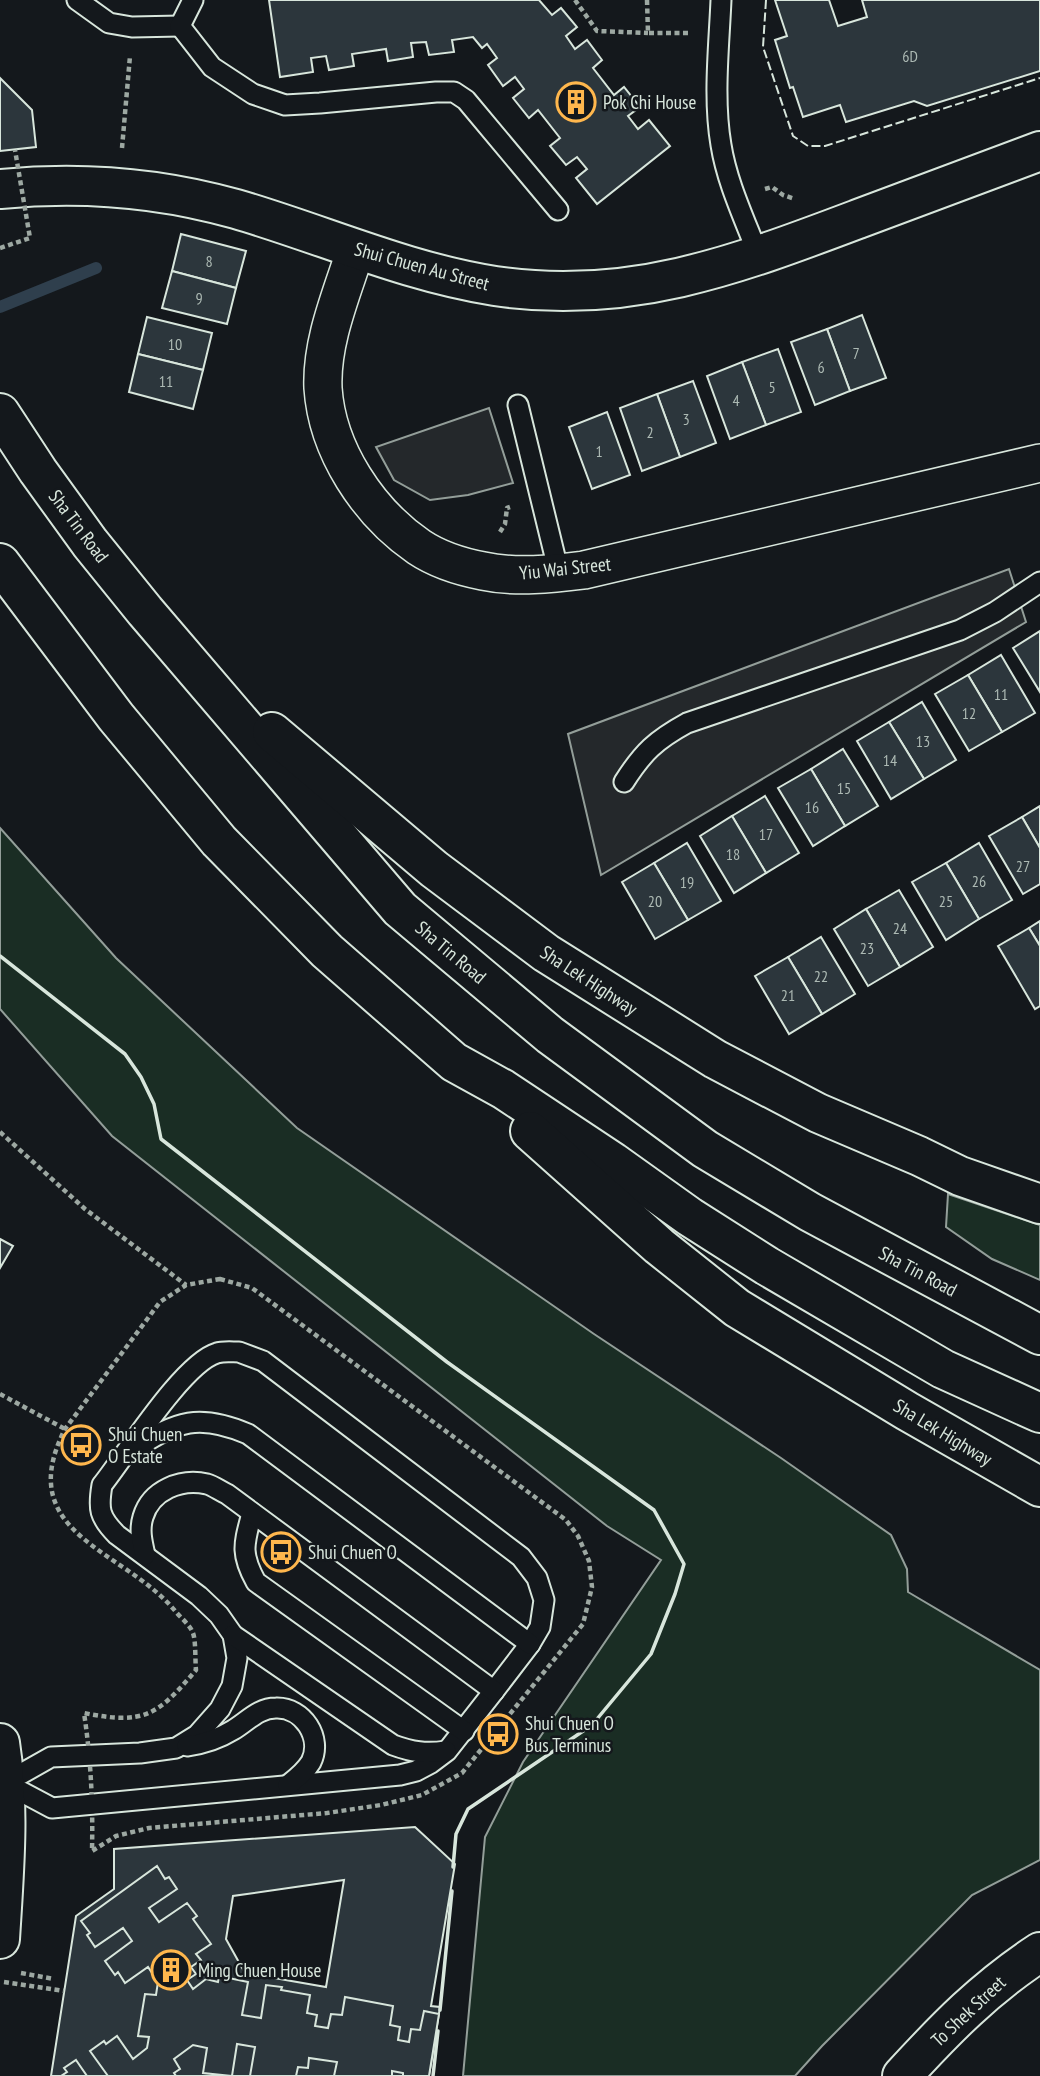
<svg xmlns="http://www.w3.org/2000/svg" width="1040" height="2076" font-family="'PT Sans Narrow',sans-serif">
	<rect width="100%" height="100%" fill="#14181c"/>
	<g fill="#1a2d24" stroke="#939e99" stroke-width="2">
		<path d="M0,828L116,958L297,1128L594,1334L781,1458L891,1535L907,1569L908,1592L1040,1670V1860L972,1895L822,2046L795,2076H463L485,1837L523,1762L661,1560L607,1526L112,1136L0,1009Z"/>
		<path d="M948,1194L1040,1225V1280L992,1259L946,1227Z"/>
	</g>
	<g fill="#24282b" stroke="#939e99" stroke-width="2">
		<path d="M489,408L513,483L468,495L430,500L394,480L376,447Z"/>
		<path d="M1009,569L1026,622L601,875L568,734Z"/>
	</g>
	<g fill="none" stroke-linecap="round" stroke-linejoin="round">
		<path stroke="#2f3f4d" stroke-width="12" d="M0,307L96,268"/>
	</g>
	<g fill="#2c363c" stroke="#d8e6dc" stroke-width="2" fill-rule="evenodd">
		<path d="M269,0H539L552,15L561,8L577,27L566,36L575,49L587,40L602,60L593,68L614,95L624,87L640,107L628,116L638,129L649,120L670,146L597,204L576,178L587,169L577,157L566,165L550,146L560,138L538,110L529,118L513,98L524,89L515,77L503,86L488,65L497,58L487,44L482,48L473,37L452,40L454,52L429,55L426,42L411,43L413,57L388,61L386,49L352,54L354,66L329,70L326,56L311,58L313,72L280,77Z"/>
		<path d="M775,0H829L838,26L867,17L862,0H1040V71L927,106L914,101L846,122L840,105L803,117L793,87L790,88L775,40L787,36Z"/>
		<path d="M0,78L32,110L36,147L0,151Z"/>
		<path d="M181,234L246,251L236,288L172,271Z"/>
		<path d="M172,271L236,288L227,324L162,308Z"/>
		<path d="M862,315L886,378L850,391L827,329Z"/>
		<path d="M147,317L212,333L203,370L138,354Z"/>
		<path d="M827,329L850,391L815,405L791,342Z"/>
		<path d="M778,349L801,412L766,425L742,362Z"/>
		<path d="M138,354L203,370L193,409L129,392Z"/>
		<path d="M742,362L766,425L730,439L707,376Z"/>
		<path d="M693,381L716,443L680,457L657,394Z"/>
		<path d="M657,394L680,457L642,471L620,408Z"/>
		<path d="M607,412L630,475L592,489L569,427Z"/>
		<path d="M1040,631V692L1013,648Z"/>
		<path d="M1001,655L1035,713L1002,732L968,675Z"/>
		<path d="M968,675L1002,732L969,751L935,694Z"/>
		<path d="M922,702L956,760L924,779L889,722Z"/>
		<path d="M889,722L924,779L891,799L857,741Z"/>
		<path d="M843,749L878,806L845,826L811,769Z"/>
		<path d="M811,769L845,826L813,846L778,788Z"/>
		<path d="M765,796L799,853L766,873L732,816Z"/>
		<path d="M1040,806V848L1022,817Z"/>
		<path d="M732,816L766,873L734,893L700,836Z"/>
		<path d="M1022,817L1040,848V884L1023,894L989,836Z"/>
		<path d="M687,843L721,901L688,920L654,863Z"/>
		<path d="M979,843L1012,900L979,919L946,863Z"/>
		<path d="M654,863L688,920L655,939L622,882Z"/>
		<path d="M946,863L979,919L946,940L912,882Z"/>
		<path d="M899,890L933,947L900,967L866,909Z"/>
		<path d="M866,909L900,967L868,986L834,929Z"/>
		<path d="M1040,921V946L1029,928Z"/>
		<path d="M1029,928L1040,946V1006L1035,1009L998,946Z"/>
		<path d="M821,937L855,994L822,1014L788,957Z"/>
		<path d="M788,957L822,1014L789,1034L755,976Z"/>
		<path d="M0,1239L13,1246L0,1268Z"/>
		<path d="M415,1827L455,1864L431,2006L440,2007L429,2076H51L76,1916L114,1889V1849ZM344,1880L326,1987L245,1973L226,1939L233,1896Z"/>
		<path d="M157,1866L165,1879L169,1877L177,1889L149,1908L159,1922L187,1903L197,1916L193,1919L211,1944L196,1954L201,1960L191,1967L196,1974L187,1980L193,1989L206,1979L218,1982L219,1976L248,1982L242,2015L261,2018L266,1985L282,1987L281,1990L310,1995L307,2013L317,2015L315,2026L328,2028L331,2014L342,2015L345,1997L393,2006L390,2025L400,2027L398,2040L409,2042L411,2029L420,2030L424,2011L439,2014L429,2076H403V2073L392,2071V2076H334L337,2062L309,2058L308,2068L298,2067L296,2076H250L255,2047L237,2044L232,2076L203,2073L207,2048L193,2045L174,2059L180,2069L174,2073L176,2076H108L90,2051L104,2041L106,2044L117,2036L133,2059L147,2048L149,2037L138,2036L145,1994L156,1995L158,1982L148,1967L125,1983L118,1972L115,1975L105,1961L132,1941L123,1928L95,1947L87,1935L90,1933L81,1921Z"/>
		<path d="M76,2060L87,2076H61L67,2072L64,2068Z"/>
	</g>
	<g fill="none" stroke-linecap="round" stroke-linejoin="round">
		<g stroke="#d8e6dc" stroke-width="23">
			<g id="service">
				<path d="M77,0L109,23L132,27L180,26"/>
				<path d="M193,0L180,26L212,67L253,94L285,105L320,103L436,92H454L466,100L558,210"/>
				<path d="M721,0C719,47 713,98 721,145C727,183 745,220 759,257"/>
				<path d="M518,405L559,573"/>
				<path d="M624,782C643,752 656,740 687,723L960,630L995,612L1040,582"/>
				<path d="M239,1352L263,1361L521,1557L537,1578L544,1600L540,1627L530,1644L494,1691L447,1751L431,1763L416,1771L400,1775L52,1808L5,1783L51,1757L140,1753L176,1748L197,1735L220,1709L232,1686L237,1658L233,1635L219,1615L199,1596L117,1535C99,1517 98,1509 102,1485C126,1455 183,1363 217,1353C223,1351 232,1352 239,1352Z"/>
				<path d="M134,1449C177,1421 199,1413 248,1434L530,1644"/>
				<path d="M252,1513C244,1544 240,1553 256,1582L464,1731"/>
				<path d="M145,1555C142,1542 139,1530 143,1517C151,1490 181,1478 207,1484C214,1486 220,1491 227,1494L494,1691"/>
				<path d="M233,1635L393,1745C412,1752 426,1754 446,1751"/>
				<path d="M187,1746C203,1744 220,1738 233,1730C248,1721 258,1708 276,1708C303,1707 323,1738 311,1762C305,1772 297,1778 288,1785"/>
			</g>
		</g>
		<g stroke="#d8e6dc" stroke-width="40">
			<path id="minor" d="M356,249C342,293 321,341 323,388C327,450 368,512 419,547C437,559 462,567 483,571C516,578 552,574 584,570L1040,463"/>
		</g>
		<g stroke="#d8e6dc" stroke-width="42">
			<g id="tertiary">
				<path d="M0,189C80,181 158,187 236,209C322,234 405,272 495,286C628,306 736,265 858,219C918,197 979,174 1040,151"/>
				<path d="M0,1743C10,1807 4,1874 0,1939"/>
				<path d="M902,2076C946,2028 985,1988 1040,1952"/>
			</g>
		</g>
		<g stroke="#d8e6dc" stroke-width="42">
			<g id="motorway">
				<path d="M0,413L38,471L90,543L145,611L400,909L550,1035L705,1149L810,1212L1040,1335"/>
				<path d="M0,563L116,717L219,841L327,951L454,1062L503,1089L613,1162L690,1217L767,1266L943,1369L1040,1413"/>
				<path d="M272,732L434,869L546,953L715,1059L818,1113L919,1156L960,1176L1040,1204"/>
				<path d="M530,1131L659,1246L737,1308L907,1411L1040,1487"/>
			</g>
		</g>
		<g stroke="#9da8a2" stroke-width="4.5" stroke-dasharray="5 3.5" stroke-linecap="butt">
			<path d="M575,0L597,31L648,33"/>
			<path d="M647,0L648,33H688"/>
			<path d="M122,148L130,56"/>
			<path d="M765,189L772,187L783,195L795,199"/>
			<path d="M500,532L505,524L507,508L510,507"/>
			<path d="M0,1132L85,1209L186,1285"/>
			<path d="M220,1279L252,1288L566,1520L578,1536L589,1561L592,1587L583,1624L462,1773L422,1795L381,1805L327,1813L149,1828L116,1836L92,1851C93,1804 91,1759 84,1713C144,1725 157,1716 196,1670C195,1661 196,1641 193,1633C190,1625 181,1618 176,1612C125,1549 11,1535 65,1429L160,1302L186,1285Z"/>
			<path d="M0,1394L65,1429"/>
			<path d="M21,1973L54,1979"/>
			<path d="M4,1982L64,1991"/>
		</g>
		<use href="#service" stroke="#14181c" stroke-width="19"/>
		<use href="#minor" stroke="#14181c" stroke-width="37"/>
		<use href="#tertiary" stroke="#14181c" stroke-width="38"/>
		<use href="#motorway" stroke="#14181c" stroke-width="38"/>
		<path stroke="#9da8a2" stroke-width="4.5" stroke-dasharray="5 3.5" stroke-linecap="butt" d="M0,248L30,238L15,150"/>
		<path stroke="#d8e6dc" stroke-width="2" stroke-dasharray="9 3.5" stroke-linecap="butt" d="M766,0L763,47L793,136L808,146H825L1040,78"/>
		<g stroke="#d8e6dc" stroke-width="3.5">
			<path d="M0,956L125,1054L141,1077L154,1104L161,1139L447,1362L654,1510L684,1564L675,1594L651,1654L592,1725L468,1809L456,1834L453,1867"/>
			<path d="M440,2010L452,1891"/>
			<path d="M433,2076L438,2031"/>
		</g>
	</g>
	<defs>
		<g id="building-ring" transform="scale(2.0125)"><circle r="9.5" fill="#14181c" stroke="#ffb74d" stroke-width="1.5"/><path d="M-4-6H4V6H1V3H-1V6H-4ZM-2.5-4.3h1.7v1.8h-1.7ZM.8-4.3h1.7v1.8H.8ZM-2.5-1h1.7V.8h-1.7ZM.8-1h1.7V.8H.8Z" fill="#ffb74d"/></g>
		<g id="bus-ring" transform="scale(2.0125)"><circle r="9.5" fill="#14181c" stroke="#ffb74d" stroke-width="1.5"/><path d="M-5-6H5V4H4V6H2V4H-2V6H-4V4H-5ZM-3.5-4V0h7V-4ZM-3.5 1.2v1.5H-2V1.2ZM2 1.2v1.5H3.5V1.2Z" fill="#ffb74d"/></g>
	</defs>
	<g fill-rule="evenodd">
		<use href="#building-ring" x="576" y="102"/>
		<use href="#bus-ring" x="81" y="1445"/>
		<use href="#bus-ring" x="281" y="1552"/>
		<use href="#bus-ring" x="498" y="1734"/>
		<use href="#building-ring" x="171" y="1970"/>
	</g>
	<g text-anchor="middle" stroke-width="5" stroke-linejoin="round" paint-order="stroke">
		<g font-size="16" fill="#adbab4">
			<text x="910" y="62">6D</text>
			<text x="209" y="267">8</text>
			<text x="199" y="304">9</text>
			<text x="175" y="350">10</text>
			<text x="856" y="359">7</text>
			<text x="821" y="373">6</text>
			<text x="166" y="387">11</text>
			<text x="772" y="393">5</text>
			<text x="736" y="406">4</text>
			<text x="686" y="425">3</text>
			<text x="650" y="438">2</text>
			<text x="599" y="457">1</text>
			<text x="1001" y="700">11</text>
			<text x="969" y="719">12</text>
			<text x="923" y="747">13</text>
			<text x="890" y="766">14</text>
			<text x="844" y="794">15</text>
			<text x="812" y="813">16</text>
			<text x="766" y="840">17</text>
			<text x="733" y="860">18</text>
			<text x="1023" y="872">27</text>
			<text x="979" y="887">26</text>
			<text x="687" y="888">19</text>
			<text x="655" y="907">20</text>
			<text x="946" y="907">25</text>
			<text x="900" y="934">24</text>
			<text x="867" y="954">23</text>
			<text x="821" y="982">22</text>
			<text x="788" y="1001">21</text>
		</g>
		<g font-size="19" fill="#d8e6dc" stroke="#14181c" text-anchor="start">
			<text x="603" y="109">Pok Chi House</text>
			<text x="108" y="1441">Shui Chuen<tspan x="108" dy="22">O Estate</tspan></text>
			<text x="308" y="1559">Shui Chuen O</text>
			<text x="525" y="1730">Shui Chuen O<tspan x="525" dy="22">Bus Terminus</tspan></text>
			<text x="198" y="1977">Ming Chuen House</text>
		</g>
		<g font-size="19" fill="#d8e6dc" stroke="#14181c">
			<text transform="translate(422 266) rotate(15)" y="7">Shui Chuen Au Street</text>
			<text transform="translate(79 526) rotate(53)" y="7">Sha Tin Road</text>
			<text transform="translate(565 568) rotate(-6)" y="7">Yiu Wai Street</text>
			<text transform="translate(451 952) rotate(40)" y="7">Sha Tin Road</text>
			<text transform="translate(589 980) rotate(33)" y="7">Sha Lek Highway</text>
			<text transform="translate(918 1271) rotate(28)" y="7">Sha Tin Road</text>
			<text transform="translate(943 1432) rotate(31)" y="7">Sha Lek Highway</text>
			<text transform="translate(968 2011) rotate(-43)" y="7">To Shek Street</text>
		</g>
	</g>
</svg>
